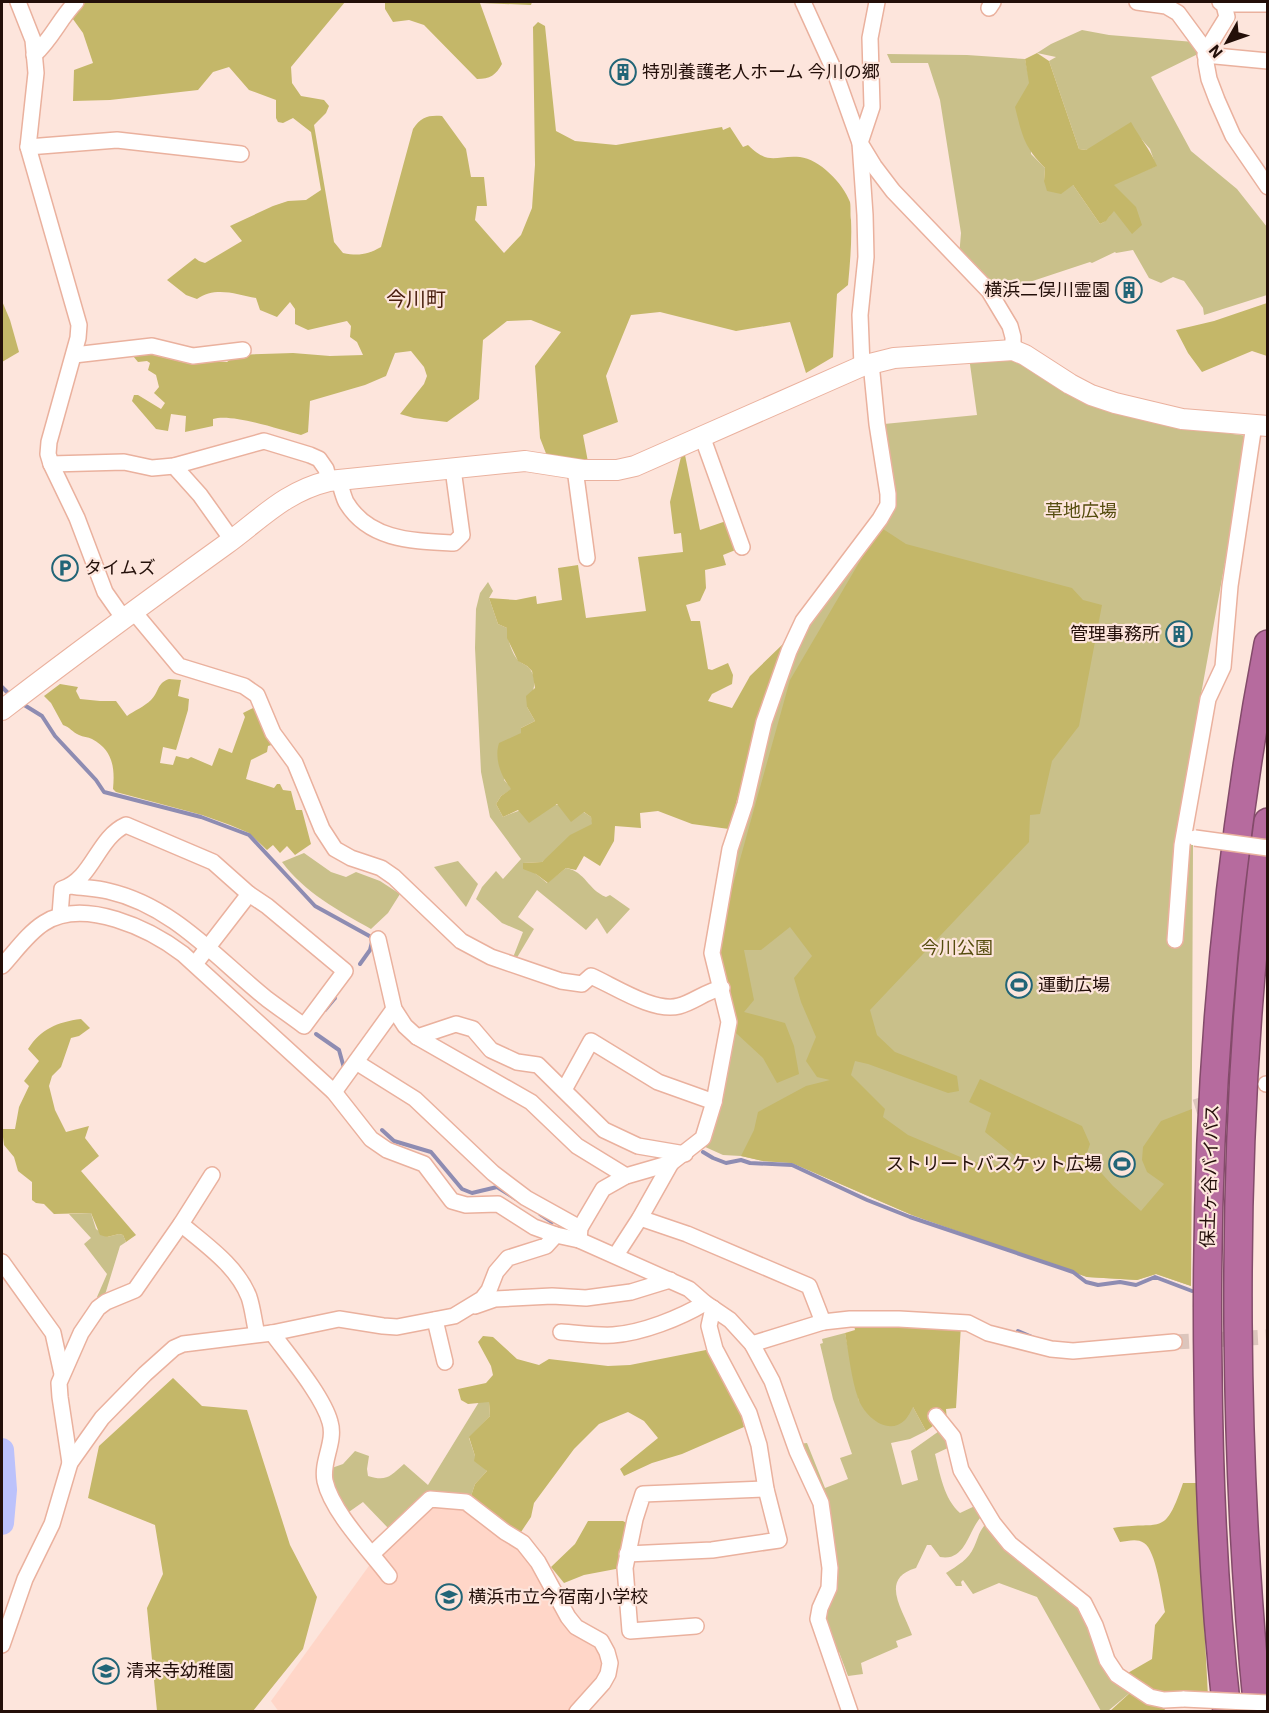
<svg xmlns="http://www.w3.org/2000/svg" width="1269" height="1713" font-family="'IBM Plex Sans','Noto Sans JP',sans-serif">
	<rect width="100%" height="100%" fill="#fde5dc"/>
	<path fill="#ffd6c8" d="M440,1504L460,1506L520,1549L593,1640L603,1654V1673L570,1711L279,1712L271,1701L379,1552L427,1508Z"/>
	<g fill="#c9c08a">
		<path d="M1082,30L1109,35L1194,42L1200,53L1151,77L1191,151L1237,189L1267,227V295L1204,315L1203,308L1184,281L1173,277L1161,283L1149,278L1133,250L1116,253L1115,252L1092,263L1090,262L999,292H995L959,257L961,233L940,100L928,63H891L887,54L967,55L1025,59L1030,83L1031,154L1045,168L1044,181L1073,185L1100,224C1117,217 1113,200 1113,184L1156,166L1150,149L1137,134L1086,150L1079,149L1049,61L1056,57L1037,53L1051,44Z"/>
		<path d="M1005,356L1180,427L1248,436L1174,843L1193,845L1191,1286L1156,1274L1137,1280L1087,1277L912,1215L792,1163L763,1161L741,1156L723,1155L703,1146L720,1095L725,900L772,720L787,674L810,621L896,504L884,424L977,415L969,357Z"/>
		<path d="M488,582L493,591L489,598L498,624L507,628C507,638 511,651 517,659C520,663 525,664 528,667C540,679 532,695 527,707L535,721L521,728V733L504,780L512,789L501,796L496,804L503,817C530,805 566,797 591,817L593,824L542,862L523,863L547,883L566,868C586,872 587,889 606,897L610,895L630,909L607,934L597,918L586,930L537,890L518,917L534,929L515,961L512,960L523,932L502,923L476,899L482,887L496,871L503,879L521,859L490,817L481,772L475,648L476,609L480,593Z"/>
		<path d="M304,853L331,872L346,877L356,872L380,881L400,894L388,913L371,929C339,911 304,892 282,862Z"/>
		<path d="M458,861L478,884L466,907L434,867Z"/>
		<path d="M91,1213L96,1229L107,1237L119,1234L123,1235L126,1242L120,1246L104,1298L102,1301L97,1297L107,1274L84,1244L91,1238L69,1214Z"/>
		<path d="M845,1333L859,1401L913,1407L926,1431L910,1439L891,1443L902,1485L918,1480L911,1451L942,1429L952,1446L935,1454C940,1474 944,1499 960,1513L977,1505L983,1515C968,1528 967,1562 940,1557L931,1545H927L916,1568C878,1579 904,1611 912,1635L896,1641L898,1647L861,1663L863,1674L848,1676L839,1652L832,1655L823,1623L834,1561L798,1444L807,1443L825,1488L848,1479L840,1458L852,1454L833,1399L820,1344L823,1343L822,1339Z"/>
		<path d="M479,1402H489L490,1416L469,1438L475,1456L487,1471L475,1484L471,1496L456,1494L389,1529L363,1502L346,1514L334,1494L329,1469L343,1464L355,1451L369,1456L367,1469L368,1476C387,1482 390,1476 404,1464L428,1485Z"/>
		<path d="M988,1522L1074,1600L1132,1691L1108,1711H1101L1037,1597L999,1583L973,1594L963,1580L961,1582L962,1586H956L946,1573C957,1566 969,1559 974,1547C979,1536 979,1530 988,1522Z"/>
	</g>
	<g fill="#c4b769">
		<path d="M85,2H345L291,67L292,83L301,96L324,100L329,106L326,113L314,125L334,242L343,253C358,256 367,255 381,247L413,129C421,117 428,115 442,116L466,149L471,177H484L487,206H477L475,220L504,253L521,235L532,208L535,165L533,27L538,22L545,26L556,131L575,141L616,145L722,127L723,130L730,127L743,147L748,145C769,166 775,155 800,157C819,159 843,183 850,202C851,207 850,215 851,220C852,242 850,263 848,285L837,294L833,357L806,373L790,322L736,331L660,312L631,315L606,376L618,422L583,435L588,462L547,456L540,438L535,366L561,332L531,320L507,321L483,340L479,399L447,422L414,418L400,414L424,384L427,376L424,367L411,351L395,353L386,376L365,385L310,401L308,432L301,435C280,430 232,413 213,419V426L185,432L186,416L171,414L168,431L156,429L132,401L134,395H138L161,409L165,403L154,393L159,387L156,375L148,370L150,363L147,361L138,362L133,356L146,353L190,364L209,361L227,362L236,355L293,353L330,356L363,355L357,342L350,337L351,326L347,321L308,330L295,324V309L290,302L277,317L260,310L256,298C236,294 215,286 197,299L186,295L167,280L195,258L199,261L205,263L242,241L230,226L273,206L288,201L306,200L321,190L311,132L293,118L283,123L278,122L276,118V100L249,90L229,67L213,72L198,90L110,100L73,101L74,70L93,63L83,33L70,15Z"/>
		<path d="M385,2H532L531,5L480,3L502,64C496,75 490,79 477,79L424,25L409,20L393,22L385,9Z"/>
		<path d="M1037,53L1049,61L1079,149L1086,150L1131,122C1139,137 1150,149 1157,166L1114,185L1136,207L1142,225L1132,234L1114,211L1106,221L1100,224L1073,185L1061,194L1047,191L1044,181L1045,168C1024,147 1022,135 1015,107L1029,83L1025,59Z"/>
		<path d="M2,301L10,320L19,352L2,362Z"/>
		<path d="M1267,303V356L1252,351L1202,372L1188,353L1176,330L1214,321Z"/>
		<path d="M685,455L700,530L729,520L738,549L723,555L726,565L705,570L706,588L700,601L686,605L691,621H700L708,669L712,670L728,663L733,675L732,684L712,694L708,701L732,708L750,676L784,643L765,698L729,829L692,824L658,811L640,813L641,828L615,826L614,841L600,866L584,856L576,870L566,868L548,883L536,874L523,869V863L542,862L570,835L592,824L591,817L584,812L571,822L557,804L529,823L518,810L503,817L496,804L501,796L511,789C501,776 494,759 499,743L521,733V728L535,721L527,707L526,696L535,688L532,671L527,666L518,661L507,638V628L498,624L489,598L516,600L536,596L537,604L562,600L558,568L578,565L586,618L646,611L638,557L683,552L681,533L674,534L670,502L681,457Z"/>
		<path d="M880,527L906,544L1072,588L1083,600L1102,605L1079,726L1052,761L1040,814L1030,815L1029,842L870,1010L877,1035L895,1052L957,1076L959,1091L948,1093L868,1064L855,1061L851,1075L885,1109L883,1117L908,1135L970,1161L1009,1167L1020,1160L985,1132L991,1113L969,1102L980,1079L1082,1126L1090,1144L1086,1156L1113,1186L1141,1211L1164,1184L1147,1172L1142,1160L1143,1147L1161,1121L1192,1109L1191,1286L1156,1274L1137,1280L1087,1277L912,1215L792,1163L763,1161L741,1156L754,1130L758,1112L806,1086L830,1080L817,1077L806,1061L816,1037L801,1002L794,978L812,956L790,927L761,950H744L754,1000L744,1012L785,1023L794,1046L799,1074L777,1083L763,1058L736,1033L730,997L718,956L729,899L790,680Z"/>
		<path d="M169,679L181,680L178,696L189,699L188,710L176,750L163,747L160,763L173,765L176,756L188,759L191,757L212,766L219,748L232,753L245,717L243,713L257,706L275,744L268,746L267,752L251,760L246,779L274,788L277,784H280L283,790L291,791L296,810H302L311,844L295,855L287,846L280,853L273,845L267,850L249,833L230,825L202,815L116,792L113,789C115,768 113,750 92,739C88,737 83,737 79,735C72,732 70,727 63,725L51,703L44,696L60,684L78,687L76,691L80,699L100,701H116L127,716C134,711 145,706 151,700C159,692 157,683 169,679Z"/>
		<path d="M81,1019L90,1028L79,1036L71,1038L61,1067L52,1076L49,1086L55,1110L66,1132L89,1126L85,1138L99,1156L81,1171L136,1235L126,1242L123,1235L119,1234L107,1237L100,1235L91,1213L54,1214L44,1204L36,1203L32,1200V1182L18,1171L14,1157L4,1145L2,1129H15L19,1107L29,1086L24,1081L39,1061L28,1049C41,1029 57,1022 81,1019Z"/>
		<path d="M854,1325H961L956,1408L946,1409L947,1421L937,1423L926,1431L913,1407C911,1411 908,1417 905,1420C888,1437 864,1416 858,1398C851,1378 849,1354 845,1333L855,1330Z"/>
		<path d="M483,1336L493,1337L517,1359L539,1365L549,1359L608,1366L630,1365L711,1349L740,1409L744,1427L682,1454L652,1463L624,1476L620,1469L658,1438L644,1421L628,1412L599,1424L574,1449L534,1503L531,1517L519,1535C501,1523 489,1507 471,1496L475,1484L487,1471L474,1461L475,1456L469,1437L490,1416L489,1402L468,1404L461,1400L458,1389L486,1383L493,1375L491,1366L478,1342Z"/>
		<path d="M173,1378L202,1406L247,1410L290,1545L317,1597L303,1649L253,1711H157L147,1608L163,1574L155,1525L88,1498L99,1446Z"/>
		<path d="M1183,1483H1197L1208,1697L1157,1693L1126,1674L1152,1659L1155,1625L1165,1612C1162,1597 1156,1550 1144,1543C1137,1538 1128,1541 1120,1542L1113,1528C1162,1520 1164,1539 1183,1483Z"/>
		<path d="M588,1521H623L630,1525L621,1568L584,1575L564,1583L551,1567L575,1544Z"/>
		<path d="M1132,1691L1161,1705L1166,1711L1109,1712Z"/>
	</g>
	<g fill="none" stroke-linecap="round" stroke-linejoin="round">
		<g stroke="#8e8cb2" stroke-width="4">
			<path d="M2,687L10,695"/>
			<path d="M21,703L42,716L55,736L96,780L104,792L201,817L249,835L315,906L373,938L370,950L360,964"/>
			<path d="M325,1010L335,998"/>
			<path d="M316,1034L339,1050L344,1068"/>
			<path d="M382,1130L394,1141L431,1152L462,1189L472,1193L497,1187L516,1199"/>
			<path d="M703,1152L713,1158L726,1163L741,1160L750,1163L792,1165L867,1200L910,1217L1073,1272L1086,1282L1098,1285L1120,1282L1136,1285L1155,1277L1192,1291"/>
			<path d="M540,1214L552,1222"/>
			<path d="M1018,1331L1032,1337"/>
		</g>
		<path stroke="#bcc2fb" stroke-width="24" d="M2,1450L5,1490L2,1523"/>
		<g stroke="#dcc5bc" stroke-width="15" stroke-dasharray="15 8" stroke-linecap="butt">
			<path d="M1195,1107L1266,1084"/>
			<path d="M1174,1342L1268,1337"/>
		</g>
		<g stroke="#eab19e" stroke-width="18">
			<g id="minor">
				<path d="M18,2L33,40L36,73L28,147L79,325L78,338L49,442L48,454L51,464L77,518L105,592L124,619"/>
				<path d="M803,2L834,70L860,143L865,215L866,257L860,315L862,366"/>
				<path d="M877,2L870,38L872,107L860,143L874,166L893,191L989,291L1010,326L1013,337V350"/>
				<path d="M1137,2L1166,6L1178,13L1206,51V63L1209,79L1217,100L1233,136L1268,187"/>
				<path d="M1225,4H1268"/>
				<path d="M989,8L993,2"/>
				<path d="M1206,51L1227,17L1224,5L1220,2"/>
				<path d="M34,55C52,39 60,18 76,2"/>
				<path d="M1205,55L1268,61"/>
				<path d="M28,147L117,140L241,154"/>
				<path d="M74,355L152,346L193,356L243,350"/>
				<path d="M702,436L742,547"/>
				<path d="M51,464L124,462L152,468L174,466L264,441L310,455L319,459L326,469L329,481"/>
				<path d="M174,466L200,495L232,540"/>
				<path d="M575,469L587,558"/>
				<path d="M339,480C341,487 343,496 346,502C369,541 414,541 454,543L462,535L453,469"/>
				<path d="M134,612L179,666L244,686L257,695L273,733L295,763L322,829L335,849L351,858L381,868L394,877L461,941L491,957L561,981L582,984L591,976C614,986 654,1013 679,1006C694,1002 706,991 722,988"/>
				<path d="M60,915L62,889C93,879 97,838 126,825L213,862L249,894L267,906L345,971L304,1026C292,1017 279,1008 267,999C217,959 174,906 108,891C96,888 84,888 72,886"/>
				<path d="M378,939L394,1009L405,1026L417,1037L531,1102L577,1146L626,1176"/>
				<path d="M1175,940L1182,845L1208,699L1223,667L1230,586L1254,425"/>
				<path d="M195,964L249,894"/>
				<path d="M2,966C15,952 28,933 44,923C84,897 150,929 183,954L334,1092L371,1139L387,1150L424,1164L452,1201L466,1205L498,1204L534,1227L556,1235L579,1240L689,1289L705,1303L730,1320L752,1344L772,1381L797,1451L821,1503L830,1568L829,1588L820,1608L818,1619L850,1712"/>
				<path d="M417,1037L456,1024L473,1029L491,1050L517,1062L538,1065L604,1130L638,1146L685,1154"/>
				<path d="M356,1062L415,1099L493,1173L526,1198L580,1228"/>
				<path d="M1266,1084H1268"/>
				<path d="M564,1090L591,1041L658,1082L714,1102"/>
				<path d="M334,1092L394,1009"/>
				<path d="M640,1218L687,1234L809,1286L823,1322L752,1344"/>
				<path d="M181,1224C206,1245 237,1266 249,1297C253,1309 254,1322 257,1334"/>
				<path d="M579,1240L580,1228L603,1189L626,1176L671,1163L703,1138L714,1102L729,1022L712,953L730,849L745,804L764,722L789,651L803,621L880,519L888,505V494L877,424L871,363"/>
				<path d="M616,1255L640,1218L671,1163"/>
				<path d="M2,1262L53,1333L62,1374"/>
				<path d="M475,1306L495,1299L552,1296L586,1298L631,1292L670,1280"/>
				<path d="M435,1320L445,1362"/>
				<path d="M823,1322L850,1319H899L968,1323L988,1333L1051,1349L1073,1351L1174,1342"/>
				<path d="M561,1332C578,1333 596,1336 613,1335C642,1333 680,1318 705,1303"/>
				<path d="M272,1333C289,1356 323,1396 330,1422C336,1442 321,1461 325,1481C332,1512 370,1551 389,1576"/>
				<path d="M936,1416L953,1437L961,1470L993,1523L1010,1544L1084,1603L1095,1625L1107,1660L1117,1675L1150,1697L1164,1700L1184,1699"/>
				<path d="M70,1463L60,1397L59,1383L81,1333L98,1308L106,1302L135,1290L181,1224L212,1175"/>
				<path d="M372,1554L430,1499L466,1502L505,1532L523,1543L538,1562L568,1617L576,1627L601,1641L607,1652L610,1663L608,1674L603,1683L577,1712"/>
				<path d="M627,1554L712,1550L779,1540L766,1489L759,1445L749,1413L715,1349L709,1326L713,1308"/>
				<path d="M696,1626L630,1631L625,1568L635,1519L643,1494L766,1489"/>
				<path d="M2,1645L25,1579L52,1524L70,1463L102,1418L145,1374L174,1348L183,1344L272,1333L339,1319L383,1326L397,1327L454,1316L482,1299L489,1290L496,1272L508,1258L546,1246L556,1235"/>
			</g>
		</g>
		<g stroke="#eab19e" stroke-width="22">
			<path id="tertiary" d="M2,710C75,654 150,599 225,545C261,519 284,492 329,481L525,461L583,470H617L635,466L862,366L894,358L1013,350L1025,355L1070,384L1091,395L1115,403L1182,419L1268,426"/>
		</g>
		<g stroke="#834b6a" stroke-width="30">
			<g id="motorway">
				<path d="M1227,1712C1214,1599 1209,1486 1208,1373C1204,1128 1222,884 1268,644"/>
				<path d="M1258,1712C1245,1582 1239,1453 1238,1323C1237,1156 1245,988 1268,822"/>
			</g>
		</g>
		<use href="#minor" stroke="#fff" stroke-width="15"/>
		<use href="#tertiary" stroke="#fff" stroke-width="20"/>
		<use href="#motorway" stroke="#b66b9e" stroke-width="27"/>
		<g stroke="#eab19e" stroke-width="18" stroke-linecap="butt">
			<g id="minor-bridge">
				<path d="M1195,838L1268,848"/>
				<path d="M1184,1699L1268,1703"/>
			</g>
		</g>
		<use href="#minor-bridge" stroke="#fff" stroke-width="15"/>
	</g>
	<defs>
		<g id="building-ring" transform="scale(1.35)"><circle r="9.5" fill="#fde5dc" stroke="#226577" stroke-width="1.5"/><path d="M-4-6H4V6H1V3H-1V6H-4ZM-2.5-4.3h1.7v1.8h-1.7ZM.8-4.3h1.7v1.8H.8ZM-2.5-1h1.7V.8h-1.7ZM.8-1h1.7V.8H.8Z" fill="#226577"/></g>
		<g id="parking-ring" transform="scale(1.35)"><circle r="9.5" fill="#fde5dc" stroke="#226577" stroke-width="1.5"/><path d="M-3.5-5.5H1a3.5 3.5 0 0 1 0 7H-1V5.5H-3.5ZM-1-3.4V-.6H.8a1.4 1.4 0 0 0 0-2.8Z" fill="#226577"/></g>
		<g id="stadium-ring" transform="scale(1.35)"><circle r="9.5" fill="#fde5dc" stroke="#226577" stroke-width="1.5"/><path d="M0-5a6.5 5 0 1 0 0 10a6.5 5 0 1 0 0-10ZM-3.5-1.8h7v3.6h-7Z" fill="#226577"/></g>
		<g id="school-ring" transform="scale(1.35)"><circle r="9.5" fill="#fde5dc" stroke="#226577" stroke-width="1.5"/><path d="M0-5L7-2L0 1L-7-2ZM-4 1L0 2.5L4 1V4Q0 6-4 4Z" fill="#226577"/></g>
	</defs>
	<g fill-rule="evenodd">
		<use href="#building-ring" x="623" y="72"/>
		<use href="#building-ring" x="1129" y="290"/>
		<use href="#parking-ring" x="65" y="568"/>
		<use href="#building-ring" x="1179" y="634"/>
		<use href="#stadium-ring" x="1019" y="985"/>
		<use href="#stadium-ring" x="1122" y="1164"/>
		<use href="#school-ring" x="449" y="1597"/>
		<use href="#school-ring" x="106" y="1671"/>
	</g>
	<g text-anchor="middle" stroke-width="4.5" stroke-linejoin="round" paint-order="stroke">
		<g font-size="18" fill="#230f09" stroke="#fde5dc" text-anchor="start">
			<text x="642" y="78">特別養護老人ホーム 今川の郷</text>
			<text x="1110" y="296" text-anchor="end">横浜二俣川霊園</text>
			<text x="84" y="574">タイムズ</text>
			<text x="1160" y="640" text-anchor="end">管理事務所</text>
			<text x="1038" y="991">運動広場</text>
			<text x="1102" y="1170" text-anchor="end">ストリートバスケット広場</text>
			<text x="468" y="1603">横浜市立今宿南小学校</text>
			<text x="126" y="1677">清来寺幼稚園</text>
		</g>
		<g font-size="18" fill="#554c0e" stroke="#fde5dc">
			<text x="1081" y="517">草地広場</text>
			<text x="957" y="954">今川公園</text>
		</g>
		<g font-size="18" fill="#230f09" stroke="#fde5dc">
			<text transform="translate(1210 1176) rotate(-88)" y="6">保土ヶ谷バイパス</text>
		</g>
		<g font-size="20" fill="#471c0c" stroke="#fde5dc">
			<text x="416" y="306">今川町</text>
		</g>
	</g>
	<rect width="1269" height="1713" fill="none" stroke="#230f09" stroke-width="6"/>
	<g transform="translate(1227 42) rotate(230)" stroke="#fde5dc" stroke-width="4.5" paint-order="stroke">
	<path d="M0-4.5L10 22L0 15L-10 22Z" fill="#230f09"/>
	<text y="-9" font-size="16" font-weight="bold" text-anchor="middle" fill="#230f09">N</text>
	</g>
</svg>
